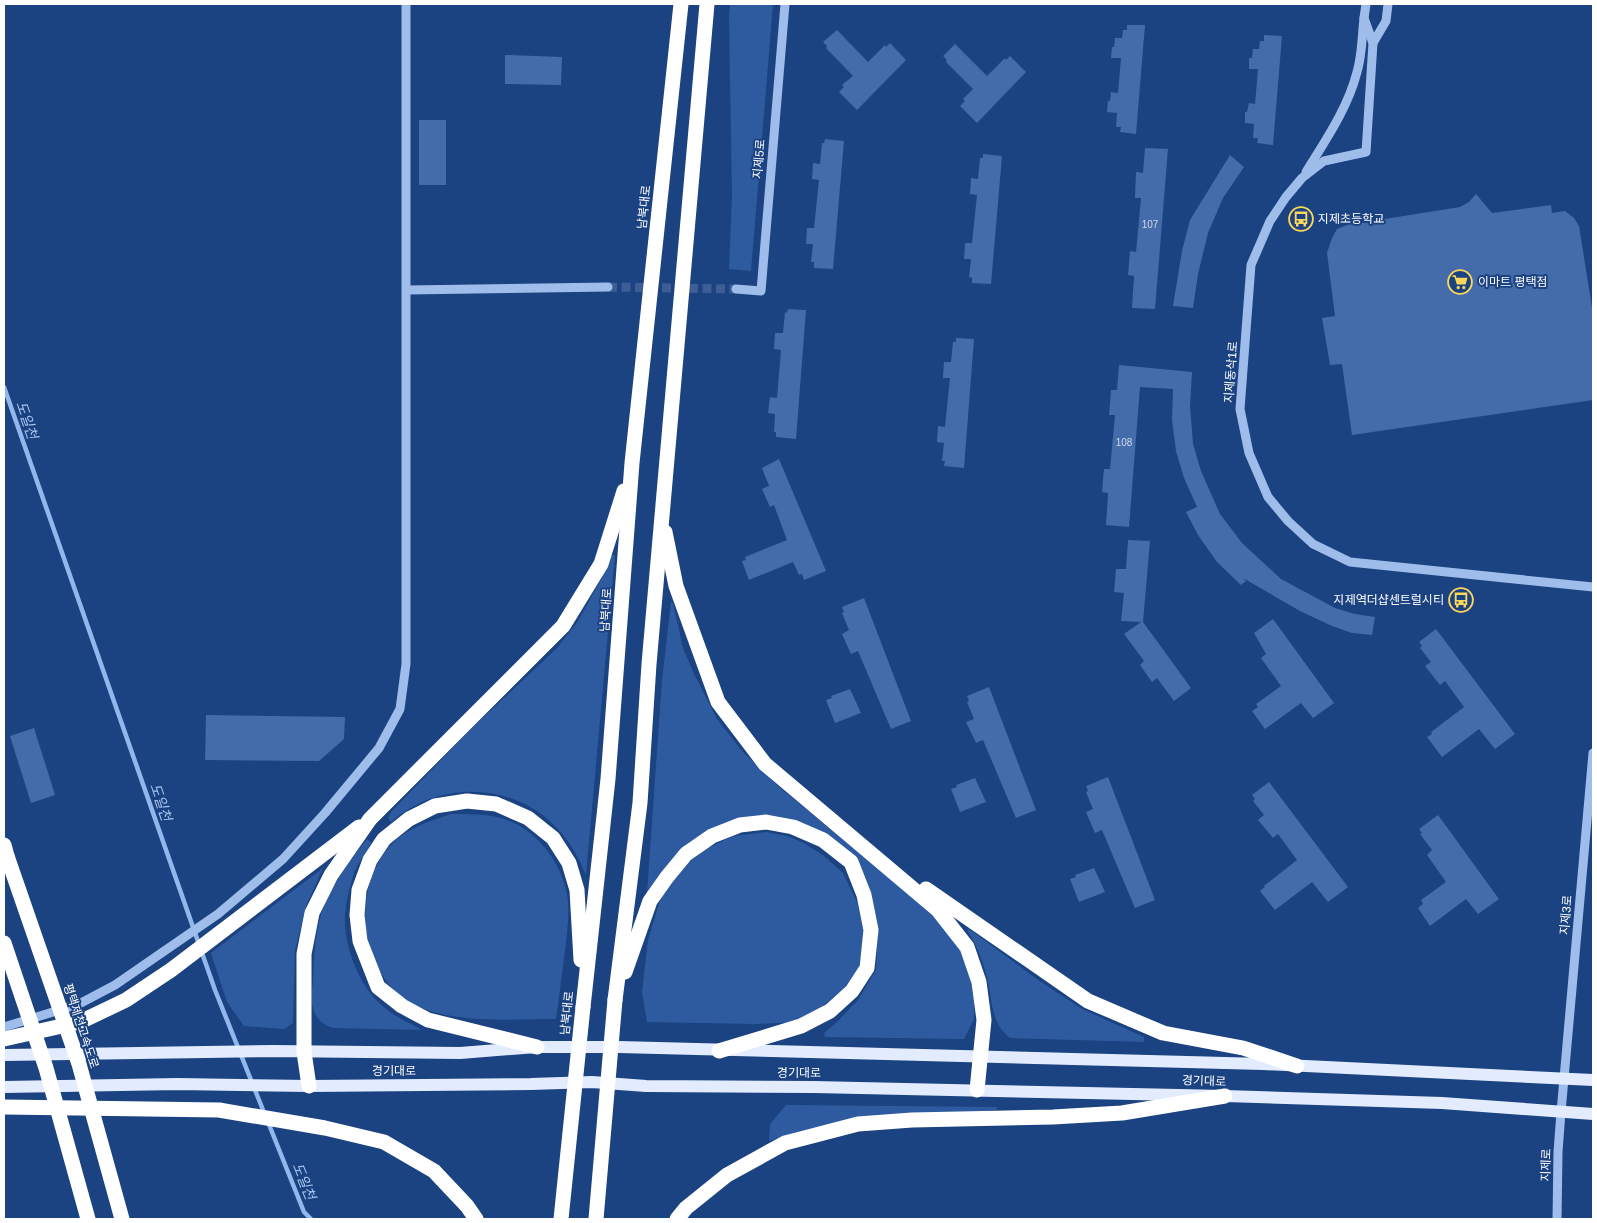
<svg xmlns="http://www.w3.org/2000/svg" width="1597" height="1223" font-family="Arial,'Noto Sans KR',sans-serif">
	<rect width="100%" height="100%" fill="#1b4281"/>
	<g fill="#2e5ba0">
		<path d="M730,4H773L751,271L729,269L732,195L729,19Z"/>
		<path d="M611,555H615L586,875C580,861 573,847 563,835C521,782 441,778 391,822L388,818L391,812L469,731L557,648L578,621L602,578Z"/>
		<path d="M671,602L673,603L683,648L695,676L717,719L742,751L778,786L873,865L910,891L939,920L963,954L975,988L974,1019L964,1039L825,1037L824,1033L838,1021L858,1000L876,970L878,931L871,893L826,834L736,821L647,893L662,680Z"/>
		<path d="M451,814C466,814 482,814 497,817C533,825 560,859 567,894C570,913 567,933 565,951C562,974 559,997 556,1019C513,1019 456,1024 417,1006C358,977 349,892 391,845C407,828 429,821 451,814Z"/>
		<path d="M766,832L787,836L804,843L824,856L843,873L857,902L864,932L859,967L845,987L819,1009L797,1022L756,1024L647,1022L642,992L648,940L662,894L688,863L701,851L734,836Z"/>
		<path d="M367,839L371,843C366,853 358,863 354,873C350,886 346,901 345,915C343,946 360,989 385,1008C395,1017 410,1023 422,1030L333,1028C323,1025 316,1019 313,1008C310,1000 312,990 313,981C314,954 315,928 325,903C336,879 351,859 367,839Z"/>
		<path d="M323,868L306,906L295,951L293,1023L284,1029L244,1026L227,1002L211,953Z"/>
		<path d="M969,929L1041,982L1082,1009L1144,1037V1042L1010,1038C989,1022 993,997 986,974C982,958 976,944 967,930Z"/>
		<path d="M786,1105L997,1107L996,1110L857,1119L800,1131L769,1141L770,1124Z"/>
	</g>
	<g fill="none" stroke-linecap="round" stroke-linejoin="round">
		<g stroke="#92b7ec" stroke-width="4.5">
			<path d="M4,387L215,990L265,1115"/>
			<path d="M268,1122L304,1212L311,1219"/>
		</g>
	</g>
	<g fill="#446cab">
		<path d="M1127,25H1145L1136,134L1120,132L1121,127H1116L1117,113L1107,112L1108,101H1110L1111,92L1118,93L1121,58H1111L1112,47H1114L1115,38H1122L1123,30H1127Z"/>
		<path d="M837,30L868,62L885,45L886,47L890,43L906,60L857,110L839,92L844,87L842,85L853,76L826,48L827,46L823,42Z"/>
		<path d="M1264,35L1282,36L1273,145L1257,143L1258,138H1253L1254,124L1245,123V112H1247L1249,103L1255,104L1258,69H1249V58H1252L1253,49H1259L1260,41H1264Z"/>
		<path d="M955,44L987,76L1005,58L1006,60L1010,56L1026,72L977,123L960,106L965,101L963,99L973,89L946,62L947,60L943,56Z"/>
		<path d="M505,55L562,57L561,85L505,84Z"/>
		<rect x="419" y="120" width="27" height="65"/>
		<path d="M825,139L844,141L833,269L814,268V262H811L813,244H806L807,228H814L819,180L812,179L813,163L820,164L822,143H824Z"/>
		<path d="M1145,148L1168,149L1155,309L1132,308L1134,276L1128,275L1130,251L1136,252L1141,198H1135L1136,172L1143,173Z"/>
		<path d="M983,154L1002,156L991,284L972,283V277L969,278L971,259H964L965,243H972L977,195L970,194L971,178L978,179L980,158H983Z"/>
		<path d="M1230,155L1244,167L1223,198L1208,233L1198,274L1193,308L1173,306L1182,251L1190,220Z"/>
		<path d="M1476,194L1492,213L1551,205L1552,213L1565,211L1574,218L1579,226L1593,314V400L1352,435L1342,364L1330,365L1322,318L1335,316L1327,253L1332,238L1337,229L1347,225L1460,207L1469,202Z"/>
		<path d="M788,309L806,310L796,439L776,437V432H774L775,414L768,413L770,397L777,398L781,350L774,349L775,333H783L785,312L787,313Z"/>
		<path d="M956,338L974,339L964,468L944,466L945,461H942L944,443L937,442L938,426L945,427L950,378H943L944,362H951L953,342H956Z"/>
		<path d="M1119,365L1192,372L1190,406L1193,444L1201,471L1220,514L1242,543L1281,579L1335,608L1355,614L1375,617L1372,635L1352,633L1332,626L1300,611L1243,578L1246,581L1241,585L1217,562L1198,535L1186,512L1197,507L1184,478L1176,451L1172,420L1173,389L1140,387L1129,527L1106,525L1108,493L1102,492L1104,469H1110L1115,415H1109L1111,390H1117Z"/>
		<path d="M779,459L826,571L804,580L802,574L799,575L793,562L749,580L742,561L746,560L745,557L787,540L774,505L770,507L762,489L769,486L762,468Z"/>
		<path d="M1128,540L1150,541L1143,622L1191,688L1174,701L1157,678L1152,682L1140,665L1144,661L1124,634L1141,622L1121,621L1124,593L1114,592L1116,569H1126Z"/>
		<path d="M864,598L911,721L891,729L858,651L851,654L842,634L849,630L842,613L844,612L842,607Z"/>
		<path d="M1273,619L1334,703L1313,718L1301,703L1265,729L1252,711L1258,707L1256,704L1281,686L1261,658L1266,654L1254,633Z"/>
		<path d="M1436,629L1515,734L1495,749L1479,729L1442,757L1427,737L1432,734L1431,732L1464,707L1445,681L1440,685L1425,666L1431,662L1420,648L1422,646L1419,642Z"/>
		<path d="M989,687L1036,810L1016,818L983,740L976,743L966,722L974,719L967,702L969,701L967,696Z"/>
		<path d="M850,689L861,713L835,723L826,700L832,698L831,696Z"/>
		<path d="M206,715L345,717L344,739L319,761L205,760Z"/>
		<path d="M34,728L55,795L31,803L10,736Z"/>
		<path d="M1108,777L1155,900L1135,908L1102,830L1095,833L1086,812L1093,809L1086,792L1088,791L1086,786Z"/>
		<path d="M975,778L986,802L960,812L951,789L957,787L956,785Z"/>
		<path d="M1269,782L1348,887L1328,902L1312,882L1275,910L1260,891L1265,887L1264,886L1297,860L1278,834L1273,838L1258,820L1264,815L1253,801L1255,799L1252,795Z"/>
		<path d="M1438,815L1499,899L1478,914L1466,899L1430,926L1418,908L1423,904L1421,900L1446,882L1427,855L1432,850L1420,834L1422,833L1419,829Z"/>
		<path d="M1094,868L1105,892L1079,902L1070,879L1076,877L1075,875Z"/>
	</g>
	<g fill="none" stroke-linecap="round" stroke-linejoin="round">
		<path stroke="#3d5e94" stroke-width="9" stroke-dasharray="9 4.5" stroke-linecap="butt" d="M608,287L736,289"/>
		<g stroke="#9fbdea" stroke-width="9">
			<path d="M1366,4L1364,18L1373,43"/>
			<path d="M1388,4L1386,21L1373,43L1366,152L1324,161L1302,178L1286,197L1270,221L1251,265L1240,409L1249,453L1268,497L1288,521L1313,544L1350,562L1593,587"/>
			<path d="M1306,172C1325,141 1348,108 1357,72C1362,56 1362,36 1364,18"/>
			<path d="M736,289L761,291L785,4"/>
			<path d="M407,290L608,287"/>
			<path d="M4,1027L79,1004L115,985L218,914L283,859L325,813L379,748L400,709L406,664V4"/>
			<path d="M1557,1219L1558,1152L1561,1112L1593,753"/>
		</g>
		<g stroke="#e2ecfe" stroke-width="12">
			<path d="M4,1055L273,1051L460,1053L537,1047H619L1263,1064L1593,1080"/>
			<path d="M4,1087L178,1084L309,1086L531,1084L592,1082L646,1086L814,1087L1225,1096L1442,1103L1593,1114"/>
		</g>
		<g stroke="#fff" stroke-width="15">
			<path d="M665,532L676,586L718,702L765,764L938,910L967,947L979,982L984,1020L977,1090"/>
			<path d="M4,845L7,856"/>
			<path d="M926,889L1088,1001L1163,1033L1243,1048L1297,1066"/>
			<path d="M625,972L650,901L667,877L686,854L712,836L740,825L766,822L793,827L823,840L851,862L864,895L871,930L867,968L852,991L830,1011L801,1026L719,1051"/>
			<path d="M615,1000L640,803L649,664L707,4"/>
			<path d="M583,1007L608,779L632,463L681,4"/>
			<path d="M4,1039L80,1022L126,1000L171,970L359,827"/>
			<path d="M537,1047L428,1020L402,1006L378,987L360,941L357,915L359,890L370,860L384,839L409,819L435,806L467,801L496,804L528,818L553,838L569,863L577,890L581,960"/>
			<path d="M309,1086L304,1052V954L312,913L331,875L370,819L563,626L601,564L624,491"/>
			<path d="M4,1107L219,1110L325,1128L384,1142L434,1171L467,1206L476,1219"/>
			<path d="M677,1219L686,1208L727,1175L785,1143L858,1124L912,1120L1053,1117L1122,1113L1225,1096"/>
		</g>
		<g stroke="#fff" stroke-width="15">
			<path d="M7,856L79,1064L122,1219"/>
			<path d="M4,943L46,1068L88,1219"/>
			<path d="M561,1219L583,1007"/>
			<path d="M596,1219L615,1000"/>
		</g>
	</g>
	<defs>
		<g id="bus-ring" transform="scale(1.25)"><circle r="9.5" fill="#1b4281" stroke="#fcd65b" stroke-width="1.5"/><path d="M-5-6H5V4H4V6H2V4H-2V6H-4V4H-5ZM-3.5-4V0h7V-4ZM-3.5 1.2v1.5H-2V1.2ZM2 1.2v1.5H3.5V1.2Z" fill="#fcd65b"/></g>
		<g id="supermarket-ring" transform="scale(1.25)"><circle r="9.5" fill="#1b4281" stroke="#fcd65b" stroke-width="1.5"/><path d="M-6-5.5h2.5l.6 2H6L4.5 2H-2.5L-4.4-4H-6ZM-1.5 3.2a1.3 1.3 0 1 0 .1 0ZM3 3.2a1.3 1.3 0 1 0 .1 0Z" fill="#fcd65b"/></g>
	</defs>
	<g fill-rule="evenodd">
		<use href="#bus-ring" x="1301" y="219"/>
		<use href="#supermarket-ring" x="1460" y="282"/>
		<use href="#bus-ring" x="1461" y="600"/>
	</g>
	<g text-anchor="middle" stroke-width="4" stroke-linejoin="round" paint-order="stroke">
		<g font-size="10" fill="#d0daea">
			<text x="1150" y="228">107</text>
			<text x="1124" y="446">108</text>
		</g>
		<g font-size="12" fill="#fff" stroke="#1b4281">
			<text transform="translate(759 159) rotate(-85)" y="4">지제5로</text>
			<text transform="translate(644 207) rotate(-84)" y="4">남북대로</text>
			<text transform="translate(1231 372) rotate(-86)" y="4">지제동삭1로</text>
			<text transform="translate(606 610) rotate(-86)" y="4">남북대로</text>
			<text transform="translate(1566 915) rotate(-85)" y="4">지제3로</text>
			<text transform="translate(567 1013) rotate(-84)" y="4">남북대로</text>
			<text transform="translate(81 1026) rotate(72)" y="4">평택제천고속도로</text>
			<text x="394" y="1075">경기대로</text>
			<text x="799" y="1077">경기대로</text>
			<text transform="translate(1204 1081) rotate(2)" y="4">경기대로</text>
			<text transform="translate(1546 1165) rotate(-88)" y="4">지제로</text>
		</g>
		<g font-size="12" fill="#fff" stroke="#1b4281" text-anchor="start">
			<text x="1318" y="223">지제초등학교</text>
			<text x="1478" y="286">이마트 평택점</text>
			<text x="1444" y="604" text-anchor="end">지제역더샵센트럴시티</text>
		</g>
		<g font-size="14" font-style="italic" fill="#aac7f2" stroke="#1b4281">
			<text transform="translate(27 420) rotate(71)" y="5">도일천</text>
			<text transform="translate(161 802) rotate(71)" y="5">도일천</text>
			<text transform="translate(304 1181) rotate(68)" y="5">도일천</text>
		</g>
	</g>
	<rect width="1597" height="1223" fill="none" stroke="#ffffff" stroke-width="10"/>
</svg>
